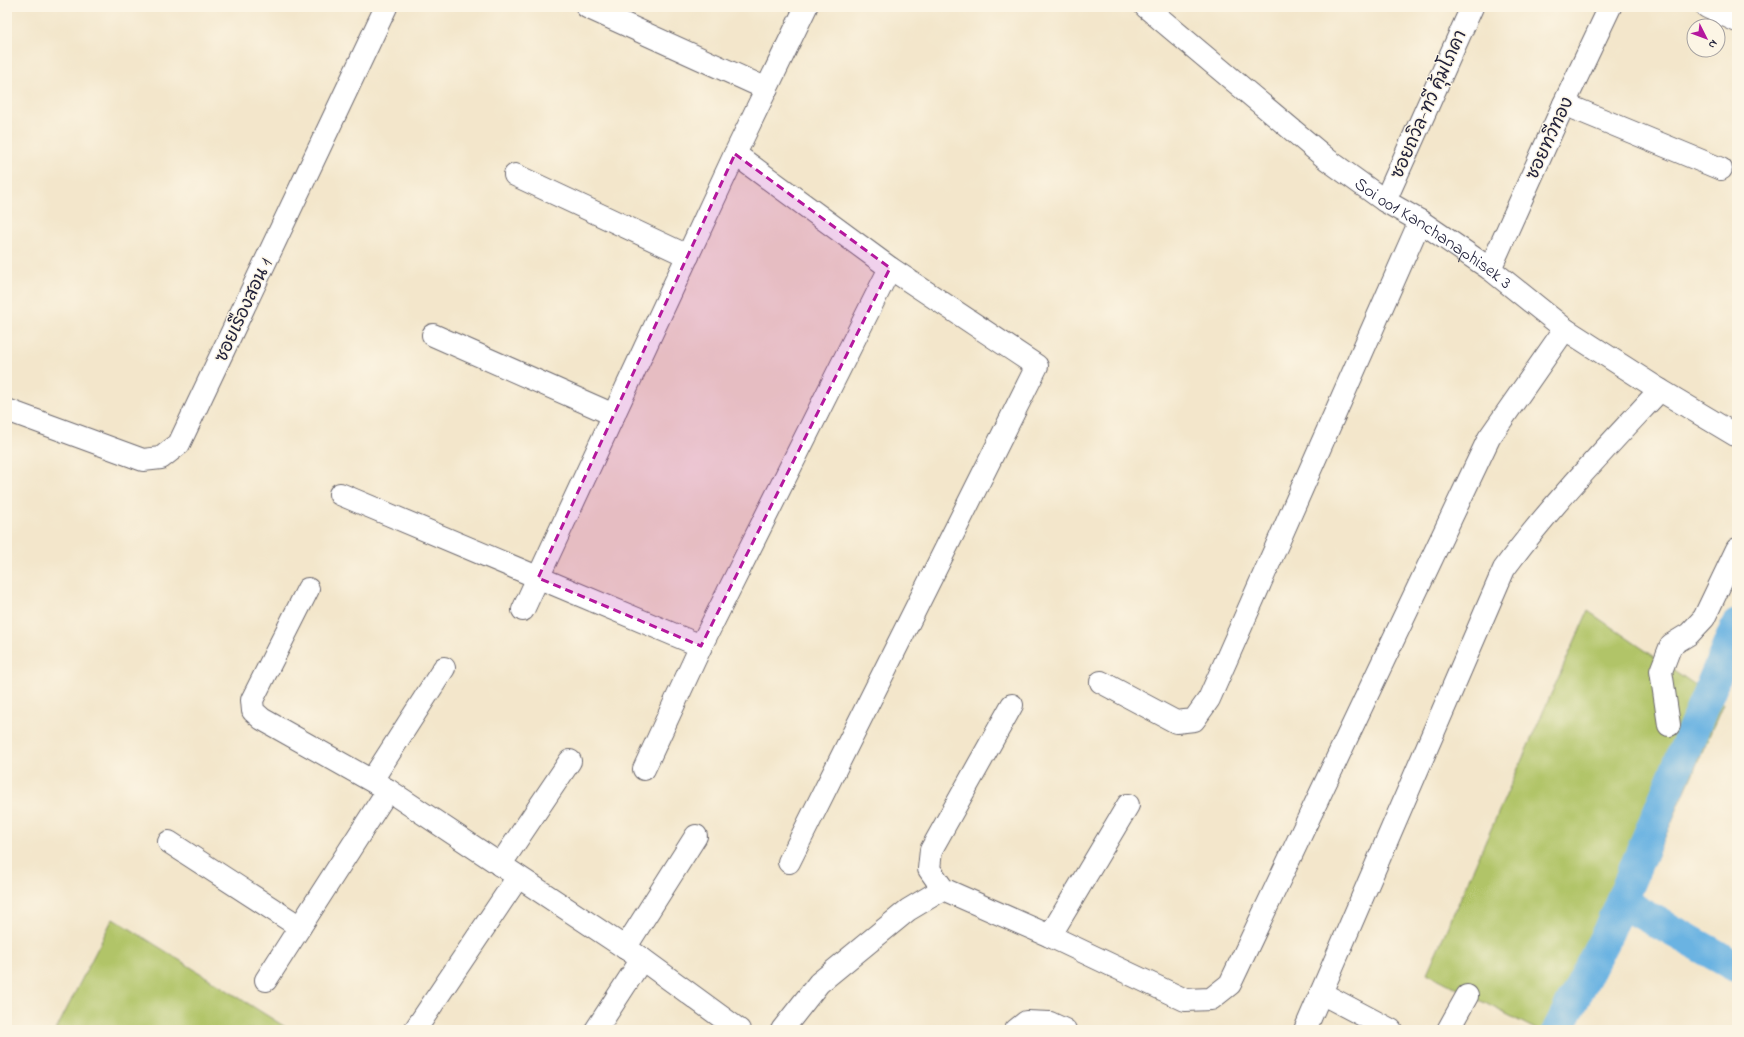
<svg xmlns="http://www.w3.org/2000/svg" width="1744" height="1037" font-family="'Indie Flower','Playpen Sans Thai',sans-serif">
	<rect width="100%" height="100%" fill="#fcf5e5"/>
	<filter id="ink" filterUnits="userSpaceOnUse"><feTurbulence type="fractalNoise" baseFrequency=".025" numOctaves="2"/><feDisplacementMap in="SourceGraphic" scale="8" xChannelSelector="R" yChannelSelector="G"/><feConvolveMatrix kernelMatrix="1 2 1 2 8 2 1 2 1" color-interpolation-filters="sRGB"/></filter>
	<filter id="wash" filterUnits="userSpaceOnUse"><feTurbulence type="fractalNoise" baseFrequency=".012" numOctaves="4" result="noise"/><feDisplacementMap in="SourceGraphic" scale="16" xChannelSelector="R" yChannelSelector="G"/><feGaussianBlur stdDeviation="0.9" result="paint"/><feColorMatrix in="noise" values="0 0 0 0 0 0 0 0 0 0 0 0 0 0 0 0 0 1.4 0 .05"/><feComposite in="paint" operator="in"/></filter>
	<g filter="url(#wash)">
		<rect width="100%" height="100%" fill="#f3e6cb"/>
		<g fill="#b1c468" stroke="#6a7352">
			<path d="M1588,611L1723,704L1617,947L1542,1030H1537L1427,973Z"/>
			<path d="M113,918L290,1030H56Z"/>
		</g>
		<g fill="none" stroke-linecap="round" stroke-linejoin="round">
			<g stroke="#6bb3e2" stroke-width="32">
				<path d="M1621,902L1737,967"/>
				<path d="M1558,1030L1608,932L1737,625"/>
			</g>
		</g>
	</g>
	<g filter="url(#ink)">
		<g fill="none" stroke-linecap="round" stroke-linejoin="round">
			<g stroke="#6b676d" stroke-width="24">
				<g id="minor">
					<path d="M587,7L767,89"/>
					<path id="s1" d="M1146,7L1328,160L1385,201L1420,221L1490,269L1565,329L1660,390L1737,436"/>
					<path d="M1707,7L1737,21"/>
					<path d="M1564,104L1721,169"/>
					<path d="M735,154L890,268L1037,366L789,862"/>
					<path d="M515,175L688,256"/>
					<path d="M1385,201L1472,7"/>
					<path d="M1490,269L1564,104L1610,7"/>
					<path d="M433,335L614,415"/>
					<path d="M7,410L143,460L161,458L179,444L386,7"/>
					<path d="M340,494L701,646"/>
					<path d="M308,589L252,700L253,711L262,719L388,790L642,959L739,1030"/>
					<path d="M523,610L735,154L806,7"/>
					<path d="M1101,682L1176,722L1194,720L1209,699L1420,221"/>
					<path d="M1012,705L931,850L929,869L943,889L1050,936L1185,1000L1211,999L1230,984L1489,438L1565,329"/>
					<path d="M1669,725L1661,671L1671,645L1689,634L1704,618L1737,549"/>
					<path d="M644,769L701,646L890,268"/>
					<path d="M372,780L444,668"/>
					<path d="M169,842L300,927"/>
					<path d="M500,865L570,761"/>
					<path d="M1050,936L1128,805"/>
					<path d="M625,948L696,836"/>
					<path d="M266,980L388,790"/>
					<path d="M1321,993L1391,1030"/>
					<path d="M415,1030L518,877"/>
					<path d="M596,1030L642,959"/>
					<path d="M782,1030L819,983L908,910L943,889"/>
					<path d="M1016,1030L1026,1022L1050,1023L1065,1030"/>
					<path d="M1305,1030L1504,569C1551,505 1606,448 1660,390"/>
					<path d="M1448,1030L1467,996"/>
				</g>
			</g>
			<use href="#minor" stroke="#fff" stroke-width="22"/>
		</g>
	</g>
	<path fill="#b5179e" fill-opacity="0.2" stroke="#b5179e" stroke-width="3" stroke-dasharray="8 5" stroke-linejoin="round" d="M735,154L890,268L701,646L538,578Z"/>
	<g text-anchor="middle" stroke-width="3" stroke-linejoin="round" paint-order="stroke">
		<g font-size="18" fill="#22223b" stroke="#fcf5e5">
			<text transform="translate(1428 104) rotate(-66)" y="6">ซอยถวิล-ทวี คุ้มโภคา</text>
			<text transform="translate(1549 138) rotate(-65)" y="6">ซอยทวีทอง</text>
			<text dy="6" stroke="none"><textPath href="#s1" startOffset="366">Soi 001 Kanchanaphisek 3</textPath></text>
			<text transform="translate(243 310) rotate(-65)" y="6">ซอยเรืองสอน 1</text>
		</g>
	</g>
	<rect width="1744" height="1037" fill="none" stroke="#fcf5e5" stroke-width="24"/>
	<g transform="translate(1706 38) rotate(132)"><circle r="19" fill="#fcf5e5" stroke="#a5a1a1"/>
	<path d="M0-3L7 15L0 10L-7 15Z" fill="#b5179e"/>
	<text y="-6" font-size="11" font-weight="bold" text-anchor="middle" fill="#22223b">N</text>
	</g>
</svg>
